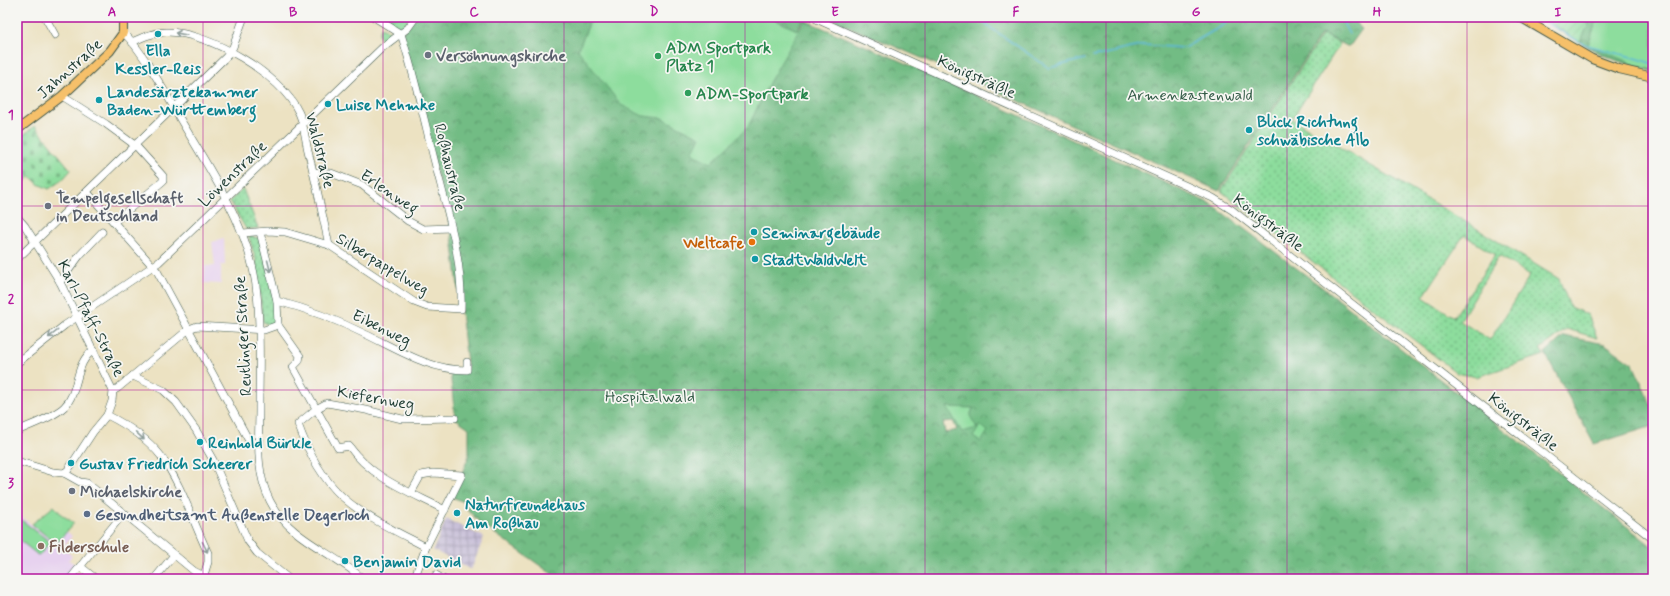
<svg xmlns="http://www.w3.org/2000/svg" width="1670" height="596" font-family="Mynerve,sans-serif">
	<defs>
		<pattern id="industrial-grid" width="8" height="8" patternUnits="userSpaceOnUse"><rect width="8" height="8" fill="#c8bfd8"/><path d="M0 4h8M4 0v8" fill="none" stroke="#a29cb0"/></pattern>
		<pattern id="grass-dots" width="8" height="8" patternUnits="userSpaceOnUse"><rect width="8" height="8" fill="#8ddd9d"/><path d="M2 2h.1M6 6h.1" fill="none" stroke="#73b481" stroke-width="1.8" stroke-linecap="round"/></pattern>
		<pattern id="forest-crowns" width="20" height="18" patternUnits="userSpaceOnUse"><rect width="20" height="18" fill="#72bc84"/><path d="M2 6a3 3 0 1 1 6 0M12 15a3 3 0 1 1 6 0" fill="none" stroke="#5d9a6d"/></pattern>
		<pattern id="cemetery-stones" width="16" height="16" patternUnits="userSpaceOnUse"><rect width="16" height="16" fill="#8ddd9d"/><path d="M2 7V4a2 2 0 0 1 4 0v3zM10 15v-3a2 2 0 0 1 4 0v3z" fill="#73b481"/></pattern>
		<pattern id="garden-furrows" width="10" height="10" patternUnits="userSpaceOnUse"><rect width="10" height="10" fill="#8ddd9d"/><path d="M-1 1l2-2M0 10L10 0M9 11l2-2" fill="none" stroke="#73b481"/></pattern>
	</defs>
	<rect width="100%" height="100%" fill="#f6f6f2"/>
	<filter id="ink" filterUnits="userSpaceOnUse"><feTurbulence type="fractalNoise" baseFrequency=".025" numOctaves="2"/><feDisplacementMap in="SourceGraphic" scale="8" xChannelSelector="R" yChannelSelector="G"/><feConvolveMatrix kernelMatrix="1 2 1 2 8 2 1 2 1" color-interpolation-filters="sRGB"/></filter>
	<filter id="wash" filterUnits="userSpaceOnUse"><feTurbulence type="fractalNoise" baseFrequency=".012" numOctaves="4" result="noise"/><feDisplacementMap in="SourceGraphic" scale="16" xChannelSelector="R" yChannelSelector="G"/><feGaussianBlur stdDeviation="0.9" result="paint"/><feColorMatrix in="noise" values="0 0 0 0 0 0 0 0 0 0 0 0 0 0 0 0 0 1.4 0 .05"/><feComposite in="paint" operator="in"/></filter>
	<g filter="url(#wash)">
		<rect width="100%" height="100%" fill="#ece2c2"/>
		<g fill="#e7d2ef">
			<path d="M224,238L225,265H221V284L204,283L205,266H215L212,242Z"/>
			<path d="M18,514L56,544L66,531L72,536L63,548L72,556L69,560L77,566L67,579H17Z"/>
		</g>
		<path fill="url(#industrial-grid)" d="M446,519L484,537L471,570L433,550Z"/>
		<g fill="url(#grass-dots)" stroke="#568d68" fill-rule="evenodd">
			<path d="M1323,34L1340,44L1292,119L1471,225L1559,279L1570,307L1588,315L1597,338L1567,329L1540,349L1544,355L1476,377L1457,373L1221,191ZM1464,235L1495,255L1454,317L1423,297ZM1499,256L1530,275L1490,340L1460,321Z"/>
			<path d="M243,189L258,228L246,229L230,201Z"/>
			<path d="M251,236L258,238L261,242C265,261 279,301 275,319C274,323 272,324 269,325L263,322L256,260L249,237Z"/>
		</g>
		<g fill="url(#forest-crowns)" stroke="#487c5c" fill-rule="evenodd">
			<path d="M416,17H483L486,19L489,17H592L578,50L643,116L662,118L700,137L748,127L770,81L804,20L901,61L1211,204L1339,300L1653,547V579H877L869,576L868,579H559L480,523L467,509L464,502L452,497L469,456V428L455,418L450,370H467V362L451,228L401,34ZM947,407L973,408L970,416L971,420L962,432ZM953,421L957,430L945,433L943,422Z"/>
			<path d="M769,17H798L803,19L797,30Z"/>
			<path d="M827,17H1349L1362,29L1349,47L1322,33L1219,191L972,80Z"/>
			<path d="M1592,17H1607L1653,53V71C1625,64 1604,58 1580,42Z"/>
			<path d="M1564,336L1605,344L1633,364L1653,409V426L1594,444L1545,353Z"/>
		</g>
		<path fill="url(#cemetery-stones)" stroke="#568d68" d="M35,126L71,170L62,180L49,189L38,184L30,176L17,190V140Z"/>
		<g fill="#8ddd9d" stroke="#568d68">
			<path d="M387,17H407L410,18L402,28L398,29L385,20Z"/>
			<path d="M592,17H769L799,31L770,81L748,127L711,163L692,153L700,137L662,118L643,116L621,105L578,50Z"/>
			<path d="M1598,17H1653V70L1640,67L1588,45Z"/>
			<path d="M381,27C386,29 390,31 390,37L383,44L379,34Z"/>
			<path d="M947,407L973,408L970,416L977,428L962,432Z"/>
			<path d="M980,426L988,431L981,442L973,437Z"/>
			<path d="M54,506L62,515L74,523L56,544L32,524Z"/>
			<path d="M20,519L50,542L39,556L17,538V522Z"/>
		</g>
		<path fill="url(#garden-furrows)" stroke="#568d68" d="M1541,17H1592L1580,42Z"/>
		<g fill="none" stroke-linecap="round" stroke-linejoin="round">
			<g stroke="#5bb8d9" stroke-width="1.5">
				<path d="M975,17L1049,68L1085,59"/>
				<path d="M1340,17L1349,34"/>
				<path d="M1537,17L1583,44L1639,59L1653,64"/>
				<path d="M1093,57L1144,45L1184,48L1225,24L1229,17"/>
			</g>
		</g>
	</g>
	<g filter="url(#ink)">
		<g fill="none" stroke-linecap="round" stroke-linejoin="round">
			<g stroke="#3e5649" stroke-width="8">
				<g id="minor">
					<path d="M45,17L55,35"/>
					<path d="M374,17L401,34"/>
					<path d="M812,17L1213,198L1232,210L1653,539"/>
					<path d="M123,33C137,42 170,100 179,117C211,173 251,228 257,294C261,332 259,370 259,408C259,440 255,471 270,501C290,540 332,551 363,579"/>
					<path d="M132,42C143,37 154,32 167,32C209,32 281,74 299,113C304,124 305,138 308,151C316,182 322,214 329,245"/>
					<path d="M62,96L106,124L136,146L163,176V181L115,221"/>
					<path d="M313,172L331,173L362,185L408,221L423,229L451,228"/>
					<path d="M87,192L157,271L248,439L252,442L258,444"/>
					<path d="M17,217L25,226L60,282L113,391L112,401L107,415L93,432L68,470L64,473"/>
					<path d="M260,232L277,301L278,325"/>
					<path d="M243,233L268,231L285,232L329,245L414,302L427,307L461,309C463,260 447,210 435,163C424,120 415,76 401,34"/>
					<path d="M17,259L226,57L233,47L244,17"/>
					<path d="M60,282L80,255L102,232"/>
					<path d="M277,301C308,309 337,320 365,334C399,350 429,370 467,370V362"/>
					<path d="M278,325L300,356L299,361L293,367L338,448L349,446C372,479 411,492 445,510"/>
					<path d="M17,363L65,325L159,262L383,47L408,28L416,17"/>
					<path d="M133,376L163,390L176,402L196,430L213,460L248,541L257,553L289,579"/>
					<path d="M113,391L118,388L189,329L197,326L264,330L278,325"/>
					<path d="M107,415C127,425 147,438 161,456C181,483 193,522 208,553V562L204,575"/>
					<path d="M17,431C32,424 52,418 64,407C80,392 74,362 94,350"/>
					<path d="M17,461L53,472L64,473L80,482L87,483L194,571L210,579"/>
					<path d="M411,493L421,475L433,473L462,475L426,547L414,579"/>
					<path d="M426,547C359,512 325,500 298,424L316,409L327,403L366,410L402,419L455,418"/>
					<path d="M80,566L96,579"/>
					<path d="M436,575L443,579"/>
					<path d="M70,579L123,514"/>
					<path d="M154,579L174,555"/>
				</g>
			</g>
			<g stroke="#3e5649" stroke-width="10">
				<g id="major">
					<path d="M1520,17L1592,59L1619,69L1653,77"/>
					<path d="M17,130L62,96L110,51L123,33V17"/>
				</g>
			</g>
			<use href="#minor" stroke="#fff" stroke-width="7"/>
			<use href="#major" stroke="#f6c06b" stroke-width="8"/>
		</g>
		<defs><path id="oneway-shaft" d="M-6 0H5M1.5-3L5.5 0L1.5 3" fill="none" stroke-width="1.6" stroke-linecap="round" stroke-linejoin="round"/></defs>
		<g stroke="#8f9e9a">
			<use href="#oneway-shaft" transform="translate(181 34) rotate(-169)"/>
			<use href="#oneway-shaft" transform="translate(269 266) rotate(76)"/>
			<use href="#oneway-shaft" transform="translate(53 334) rotate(142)"/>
			<use href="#oneway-shaft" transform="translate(140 436) rotate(43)"/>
			<use href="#oneway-shaft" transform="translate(205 547) rotate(64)"/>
		</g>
	</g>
	<path fill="none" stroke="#b5179e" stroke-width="1" stroke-opacity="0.55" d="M203,17V579M383,17V579M564,17V579M745,17V579M925,17V579M1106,17V579M1287,17V579M1467,17V579M17,206H1653M17,390H1653"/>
	<g fill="#0f9aa8" stroke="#f6f6f2" stroke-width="1.5">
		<circle cx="158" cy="34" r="4"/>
		<circle cx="99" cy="100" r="4"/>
		<circle cx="328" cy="104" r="4"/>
		<circle cx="1249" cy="130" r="4"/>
		<circle cx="754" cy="232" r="4"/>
		<circle cx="755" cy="259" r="4"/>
		<circle cx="200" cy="442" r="4"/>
		<circle cx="71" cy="463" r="4"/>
		<circle cx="457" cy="513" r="4"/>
		<circle cx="345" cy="561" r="4"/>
	</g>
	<g fill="#6b7280" stroke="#f6f6f2" stroke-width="1.5">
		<circle cx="428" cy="55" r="4"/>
		<circle cx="48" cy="206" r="4"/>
		<circle cx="72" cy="491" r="4"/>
	</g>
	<g fill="#2e9e5b" stroke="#f6f6f2" stroke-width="1.5">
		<circle cx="658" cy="56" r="4"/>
		<circle cx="688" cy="93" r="4"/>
	</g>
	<circle fill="#e8710a" stroke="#f6f6f2" stroke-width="1.5" cx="752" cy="242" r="4"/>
	<circle fill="#5c6f8a" stroke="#f6f6f2" stroke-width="1.5" cx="87" cy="514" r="4"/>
	<circle fill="#8d6e63" stroke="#f6f6f2" stroke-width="1.5" cx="41" cy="546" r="4"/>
	<g text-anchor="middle" stroke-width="3.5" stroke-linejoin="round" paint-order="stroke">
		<g font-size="16" font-weight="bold" fill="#27864d" stroke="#f6f6f2" text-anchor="start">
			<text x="666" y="53">ADM Sportpark<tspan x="666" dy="18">Platz 1</tspan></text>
			<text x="696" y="99">ADM-Sportpark</text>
		</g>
		<g font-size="16" font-weight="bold" fill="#0d838f" stroke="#f6f6f2" text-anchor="start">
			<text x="158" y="56" text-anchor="middle">Ella<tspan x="158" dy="18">Kessler-Reis</tspan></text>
			<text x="107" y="97">Landesärztekammer<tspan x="107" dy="18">Baden-Württemberg</tspan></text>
			<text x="336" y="110">Luise Mehmke</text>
			<text x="1257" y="127">Blick Richtung<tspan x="1257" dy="18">schwäbische Alb</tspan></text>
			<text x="762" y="238">Seminargebäude</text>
			<text x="763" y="265">StadtWaldWelt</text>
			<text x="208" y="448">Reinhold Bürkle</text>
			<text x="79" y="469">Gustav Friedrich Scheerer</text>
			<text x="465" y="510">Naturfreundehaus<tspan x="465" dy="18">Am Roßhau</tspan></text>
			<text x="353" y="567">Benjamin David</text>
		</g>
		<g font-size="16" font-weight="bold" fill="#5b616d" stroke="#f6f6f2" text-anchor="start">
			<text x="436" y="61">Versöhnungskirche</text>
			<text x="56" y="203">Tempelgesellschaft<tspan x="56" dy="18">in Deutschland</tspan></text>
			<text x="80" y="497">Michaelskirche</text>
		</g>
		<g font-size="16" fill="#1f3d34" stroke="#f6f6f2">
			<text transform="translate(69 68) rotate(-42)" y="6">Jahnstraße</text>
			<text transform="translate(977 76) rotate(24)" y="6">Königsträßle</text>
			<text transform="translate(321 150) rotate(76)" y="6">Waldstraße</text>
			<text transform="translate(451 167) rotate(76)" y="6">Roßhaustraße</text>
			<text transform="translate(232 173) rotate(-44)" y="6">Löwenstraße</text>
			<text transform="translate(390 191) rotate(34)" y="6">Erlenweg</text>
			<text transform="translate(1269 222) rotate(37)" y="6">Königsträßle</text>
			<text transform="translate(383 263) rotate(31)" y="6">Silberpappelweg</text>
			<text transform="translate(92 318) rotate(63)" y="6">Karl-Pfaff-Straße</text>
			<text transform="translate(382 327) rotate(26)" y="6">Eibenweg</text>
			<text transform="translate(242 336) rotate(-93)" y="6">Reutlinger Straße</text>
			<text transform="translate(376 397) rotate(10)" y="6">Kiefernweg</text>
			<text transform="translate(1524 421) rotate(38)" y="6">Königsträßle</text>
		</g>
		<g font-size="16" fill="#355d49" stroke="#f6f6f2">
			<text x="1190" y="100">Armenkastenwald</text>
			<text x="650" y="402">Hospitalwald</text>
		</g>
		<g font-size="16" font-weight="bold" fill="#c56008" stroke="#f6f6f2" text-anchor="end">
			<text x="744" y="248">Weltcafe</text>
		</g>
		<g font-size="16" font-weight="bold" fill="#4e5e75" stroke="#f6f6f2" text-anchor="start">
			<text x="95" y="520">Gesundheitsamt Außenstelle Degerloch</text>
		</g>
		<g font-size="16" font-weight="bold" fill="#785e54" stroke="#f6f6f2" text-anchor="start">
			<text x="49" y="552">Filderschule</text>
		</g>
	</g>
	<rect width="1670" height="596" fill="none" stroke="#f6f6f2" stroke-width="44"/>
	<rect x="22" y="22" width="1626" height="552" fill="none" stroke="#b5179e" stroke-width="1.5"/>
	<g font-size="13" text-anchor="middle" font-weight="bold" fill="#b5179e">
		<text x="112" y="16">A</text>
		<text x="293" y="16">B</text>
		<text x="474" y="16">C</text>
		<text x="654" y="16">D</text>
		<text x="835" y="16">E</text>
		<text x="1016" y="16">F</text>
		<text x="1196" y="16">G</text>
		<text x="1377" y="16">H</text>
		<text x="1558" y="16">I</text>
		<text x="11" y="119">1</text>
		<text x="11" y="303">2</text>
		<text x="11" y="487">3</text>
	</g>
</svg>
